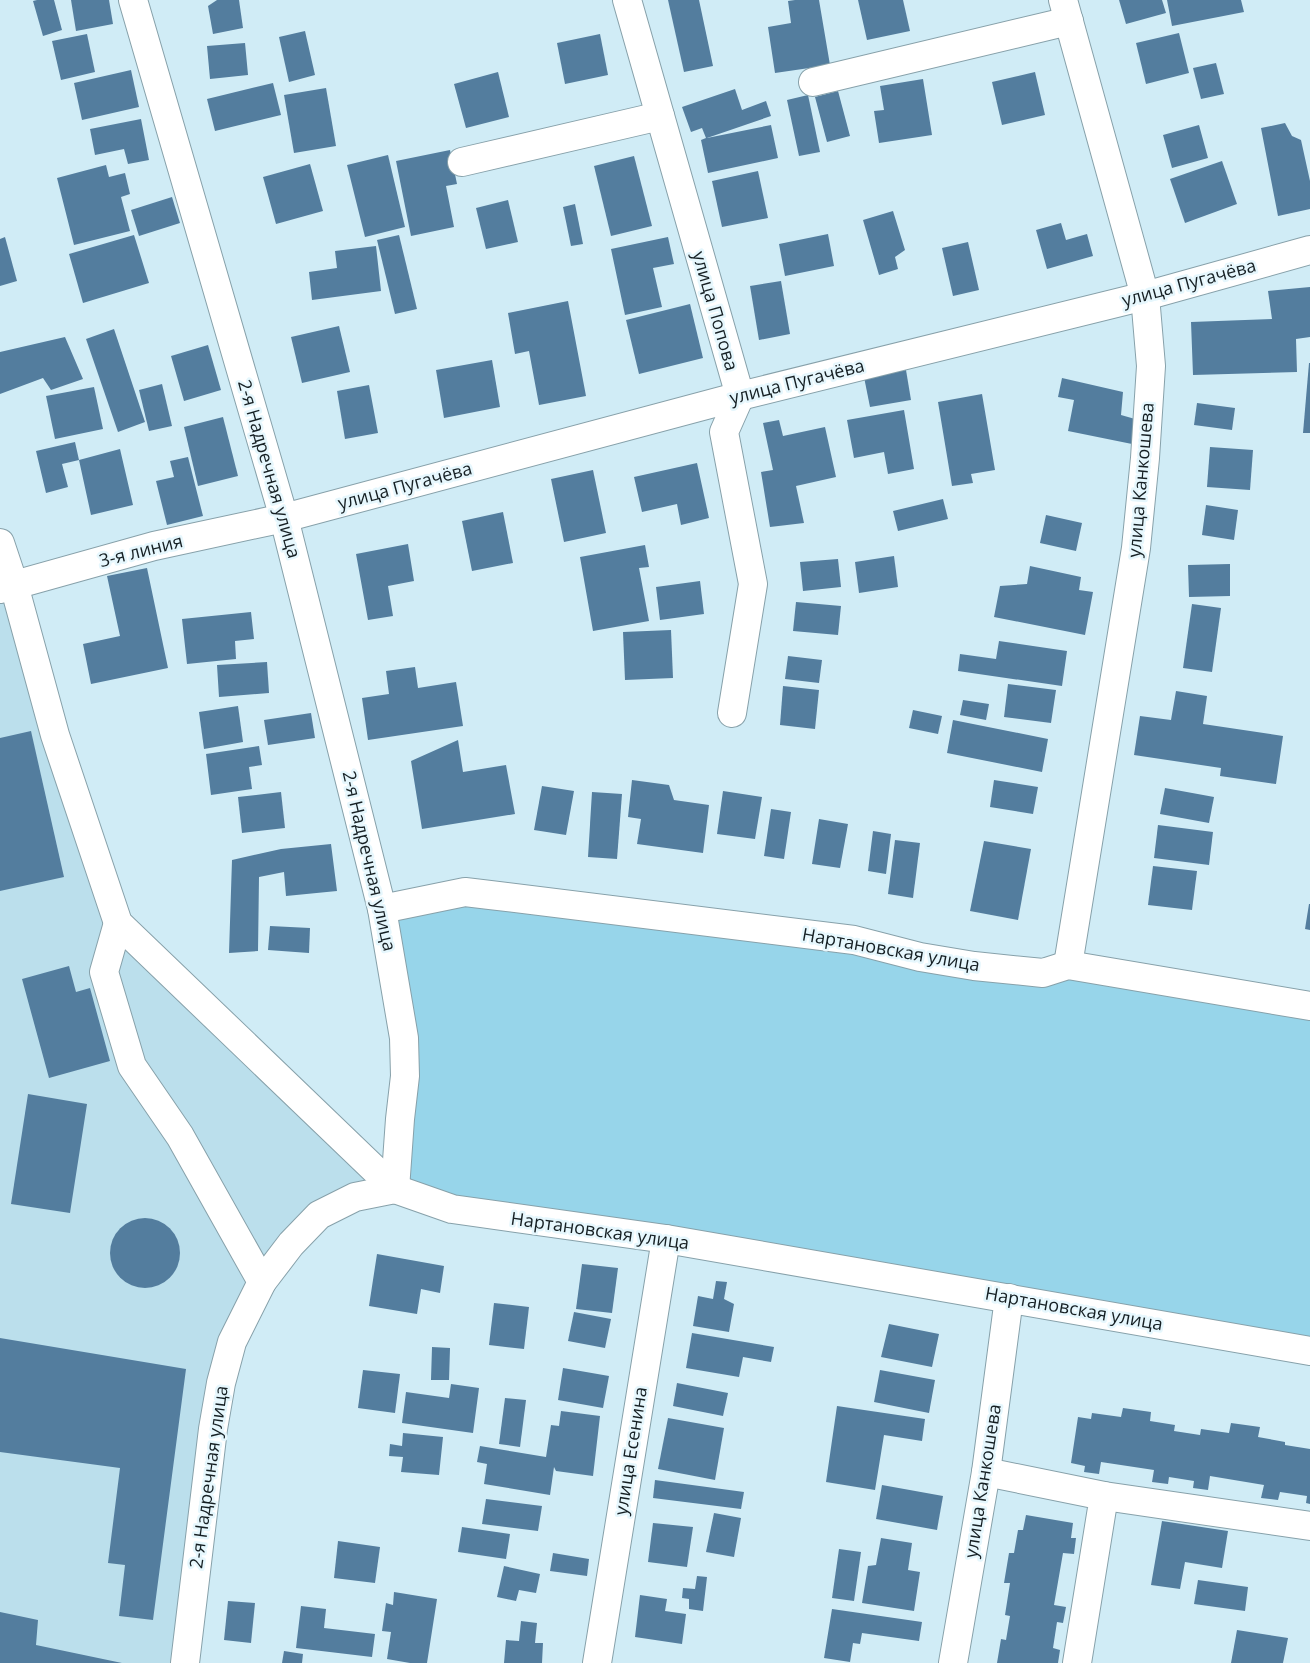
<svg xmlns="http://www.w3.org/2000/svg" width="1310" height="1663" font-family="'Open Sans',sans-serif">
	<rect width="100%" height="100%" fill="#d0ecf6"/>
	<path fill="#bbdfec" d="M0,589L118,923L395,1189L355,1197L247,1309L185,1663H0Z"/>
	<path fill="#97d5ea" d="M441,896L1310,1006V1351L395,1189L400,1119L382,909Z"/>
	<g fill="#537d9e">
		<path d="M37,0H54L62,30L43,36L33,1Z"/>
		<path d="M71,0H109L113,24L76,31Z"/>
		<path d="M217,0H239L243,28L213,34L208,6Z"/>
		<path d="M668,0H699L713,66L684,72Z"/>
		<path d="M795,0H819L830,65L775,73L768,27L791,23L788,1Z"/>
		<path d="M858,0H903L910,31L867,40Z"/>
		<path d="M1119,0H1162L1166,13L1126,24Z"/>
		<path d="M1167,0H1241L1244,12L1172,26Z"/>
		<path d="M305,31L315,75L289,82L279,37Z"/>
		<path d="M1179,33L1189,73L1146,84L1136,43Z"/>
		<path d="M87,34L95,72L61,80L52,41Z"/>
		<path d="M600,34L608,75L565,84L557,43Z"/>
		<path d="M245,43L248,75L210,79L207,46Z"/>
		<path d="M1216,63L1224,94L1201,99L1193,68Z"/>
		<path d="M131,70L139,107L82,120L74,83Z"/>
		<path d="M498,72L509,117L466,128L454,84Z"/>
		<path d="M1035,72L1045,115L1002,125L992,82Z"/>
		<path d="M923,79L932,135L879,143L874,111L884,110L880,86Z"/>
		<path d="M273,83L281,115L215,131L207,99Z"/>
		<path d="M326,88L336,146L294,153L284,95Z"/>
		<path d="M735,89L742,110L766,101L771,116L707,138L771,125L778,158L708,173L701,140L706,138L702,128L691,132L682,107Z"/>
		<path d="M838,91L850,136L827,142L815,97Z"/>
		<path d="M808,95L820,152L799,156L787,100Z"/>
		<path d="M141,119L149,160L128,164L124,149L95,155L90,129Z"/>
		<path d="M1285,123L1292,136L1301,140L1310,181V209L1278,216L1261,128Z"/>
		<path d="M1199,125L1208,158L1172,168L1163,135Z"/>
		<path d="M450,150L457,184L446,186L454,227L411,236L396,161Z"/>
		<path d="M388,155L405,227L365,237L347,165Z"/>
		<path d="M634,156L652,226L611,236L594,166Z"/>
		<path d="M1222,161L1237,204L1185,223L1170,179Z"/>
		<path d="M310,164L323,211L276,224L263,177Z"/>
		<path d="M106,165L109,177L125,173L130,194L121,197L130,231L74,245L57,178Z"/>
		<path d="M758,171L768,218L722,227L712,181Z"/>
		<path d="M172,197L180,223L139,236L131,210Z"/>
		<path d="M508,200L518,242L486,249L476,208Z"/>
		<path d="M575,204L583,244L571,246L563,207Z"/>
		<path d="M893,211L905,250L895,257L898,269L879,275L863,220Z"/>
		<path d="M1061,223L1066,240L1087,234L1093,256L1047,269L1036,230Z"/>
		<path d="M828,234L834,266L785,276L779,244Z"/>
		<path d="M134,235L149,283L83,303L69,254Z"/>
		<path d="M399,235L417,309L395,314L377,240Z"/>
		<path d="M5,237L17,281L0,286V239Z"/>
		<path d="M668,237L674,264L653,268L662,307L625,315L611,249Z"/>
		<path d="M968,242L979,290L953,296L942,248Z"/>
		<path d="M376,246L381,291L312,300L309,272L337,268L335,251Z"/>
		<path d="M781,281L790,334L759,340L750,286Z"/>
		<path d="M1310,287V337L1296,339L1297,372L1193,375L1191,322L1272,319L1268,291Z"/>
		<path d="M568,301L586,396L539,405L529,351L515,354L508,313Z"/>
		<path d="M690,304L703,358L639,374L626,320Z"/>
		<path d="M339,326L350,372L302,383L291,337Z"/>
		<path d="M114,329L145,422L118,432L86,339Z"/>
		<path d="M65,337L83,379L51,390L43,378L0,394V352Z"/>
		<path d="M208,345L221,390L184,401L171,356Z"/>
		<path d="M492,360L500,407L444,418L436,370Z"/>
		<path d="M1309,363H1310V433H1303Z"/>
		<path d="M906,370L911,400L870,407L864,377Z"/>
		<path d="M1062,378L1123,392L1121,415L1135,419L1132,444L1068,431L1074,400L1058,397Z"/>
		<path d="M162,384L172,426L149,431L139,390Z"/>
		<path d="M369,385L378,433L345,439L337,391Z"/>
		<path d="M94,387L103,429L55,439L46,396Z"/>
		<path d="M982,394L995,470L971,474L973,483L952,486L938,402Z"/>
		<path d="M1197,403L1235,408L1232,430L1194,425Z"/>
		<path d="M904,410L914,469L888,474L884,452L854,458L847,420Z"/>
		<path d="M223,417L238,476L198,486L184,427Z"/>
		<path d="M779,420L783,436L825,427L836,477L796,486L804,523L770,527L761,472L773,470L763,423Z"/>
		<path d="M75,442L79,460L120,449L133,505L91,515L79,460L62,464L68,487L46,493L36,451Z"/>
		<path d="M1210,447L1253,450L1250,490L1207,487Z"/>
		<path d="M188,457L203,516L167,525L156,481L174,477L170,461Z"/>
		<path d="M697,463L709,518L681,525L677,504L642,512L634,477Z"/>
		<path d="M593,470L606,533L564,542L551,479Z"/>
		<path d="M943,499L948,519L898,531L893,511Z"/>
		<path d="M1206,505L1238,510L1234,540L1202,535Z"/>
		<path d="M503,512L513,563L472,571L462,521Z"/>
		<path d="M1046,515L1082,523L1076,551L1040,543Z"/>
		<path d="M408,544L414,581L388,586L393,616L368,620L356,554Z"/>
		<path d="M645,545L649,567L639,568L649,621L593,631L580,557Z"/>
		<path d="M894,556L898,587L859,593L855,562Z"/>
		<path d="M838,559L841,587L803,591L800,562Z"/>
		<path d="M1230,564V596L1189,597L1188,565Z"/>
		<path d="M1030,566L1081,577L1079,590L1093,592L1085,635L994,617L1000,586L1027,584Z"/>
		<path d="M147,568L168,668L91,684L83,644L120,636L107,576Z"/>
		<path d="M700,581L704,614L660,620L656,587Z"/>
		<path d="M796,602L841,606L838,635L793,631Z"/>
		<path d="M1192,604L1221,608L1212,672L1183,668Z"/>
		<path d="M251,612L254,639L235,641L236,659L187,664L182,619Z"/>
		<path d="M671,630L673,678L625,680L623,632Z"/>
		<path d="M999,641L1067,651L1062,686L958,671L960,654L996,659Z"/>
		<path d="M788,656L822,660L819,683L785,679Z"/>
		<path d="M267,662L269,693L219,697L217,665Z"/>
		<path d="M415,667L418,688L456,682L463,726L368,740L362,698L389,694L386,671Z"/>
		<path d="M1008,684L1056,690L1051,723L1004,717Z"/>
		<path d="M783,686L819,690L815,729L780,725Z"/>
		<path d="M1176,691L1207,696L1203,724L1283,736L1276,784L1220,776L1221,768L1134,755L1140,716L1171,720Z"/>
		<path d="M963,700L989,704L986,720L960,715Z"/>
		<path d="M238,706L243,742L204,749L199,712Z"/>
		<path d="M913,710L942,716L938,734L909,728Z"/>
		<path d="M311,713L315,738L268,745L264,720Z"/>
		<path d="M953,720L1048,739L1042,772L947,753Z"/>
		<path d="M31,731L64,877L0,891V738Z"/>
		<path d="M458,740L463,772L506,765L515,814L422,829L411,761Z"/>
		<path d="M259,746L262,765L249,767L252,789L211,795L206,754Z"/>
		<path d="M632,780L669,785L674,800L709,805L703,853L637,844L641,819L628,817Z"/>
		<path d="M994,780L1038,787L1033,814L990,807Z"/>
		<path d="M542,786L574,791L566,835L534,830Z"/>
		<path d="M1165,788L1214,797L1209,823L1160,814Z"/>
		<path d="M723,791L762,797L755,839L717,834Z"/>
		<path d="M281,792L285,828L242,833L238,797Z"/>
		<path d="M592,792L622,794L617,859L588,857Z"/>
		<path d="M771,809L791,812L784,859L764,856Z"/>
		<path d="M819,819L848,824L840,868L812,864Z"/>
		<path d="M1158,825L1213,832L1209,865L1154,858Z"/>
		<path d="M873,831L891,834L886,874L868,871Z"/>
		<path d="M895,840L920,843L913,898L888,894Z"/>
		<path d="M984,841L1031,849L1018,920L970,911Z"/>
		<path d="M331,844L337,891L286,896L284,872L259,877L258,951L229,953L232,860L281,849Z"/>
		<path d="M1153,866L1197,871L1192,910L1148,905Z"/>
		<path d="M1309,904H1310V930L1305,929Z"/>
		<path d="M270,926L310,928L309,953L268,950Z"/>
		<path d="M69,966L76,992L90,988L110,1061L49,1078L22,979Z"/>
		<path d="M28,1094L87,1104L70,1213L11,1204Z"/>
		<circle cx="145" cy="1253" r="35"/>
		<path d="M377,1254L444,1266L440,1293L421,1289L417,1314L369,1306Z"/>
		<path d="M582,1264L618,1268L612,1313L576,1309Z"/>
		<path d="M716,1281L727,1282L724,1299L734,1304L729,1332L693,1326L698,1296L713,1299Z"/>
		<path d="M494,1303L529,1307L524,1349L489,1345Z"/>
		<path d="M574,1312L611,1319L605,1348L568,1341Z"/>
		<path d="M889,1324L939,1334L932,1367L881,1357Z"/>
		<path d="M692,1333L774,1347L771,1362L743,1357L739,1377L686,1368Z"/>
		<path d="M0,1338L186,1369L153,1620L119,1616L125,1565L108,1563L120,1468L0,1452Z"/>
		<path d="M432,1347L450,1348L449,1380H431Z"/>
		<path d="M563,1368L609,1376L603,1408L558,1400Z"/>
		<path d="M363,1370L400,1374L395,1413L358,1408Z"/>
		<path d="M880,1370L935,1380L929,1413L874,1402Z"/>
		<path d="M677,1383L728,1393L723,1416L673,1406Z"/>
		<path d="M451,1384L479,1388L473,1433L402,1423L406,1392L449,1398Z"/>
		<path d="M505,1398L526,1400L520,1447L499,1444Z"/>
		<path d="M837,1406L925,1419L922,1441L884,1435L875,1490L826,1482Z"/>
		<path d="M1123,1408L1151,1412L1150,1421L1175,1425L1174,1431L1200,1435L1201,1429L1229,1433L1231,1423L1260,1427L1258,1437L1285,1442V1445L1310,1449V1504L1306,1503L1307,1496L1280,1492L1278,1500L1261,1498L1264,1485L1210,1476L1208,1490L1193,1488L1194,1481L1169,1477L1168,1484L1152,1482L1154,1470L1101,1462L1099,1474L1084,1472L1085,1466L1071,1463L1078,1417L1091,1419L1092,1413L1121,1417Z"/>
		<path d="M561,1411L600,1416L593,1476L556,1471L554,1467L550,1495L484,1484L487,1464L477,1462L480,1446L546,1457L551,1425L559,1426Z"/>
		<path d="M668,1418L724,1428L715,1480L658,1469Z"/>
		<path d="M403,1433L443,1437L439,1475L401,1472L403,1457L389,1456L390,1444L402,1446Z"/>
		<path d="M655,1480L744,1492L741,1509L653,1498Z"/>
		<path d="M882,1485L943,1496L937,1530L876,1519Z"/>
		<path d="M486,1499L542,1506L538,1531L482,1524Z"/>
		<path d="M714,1513L741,1518L734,1557L706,1552Z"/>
		<path d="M1026,1515L1073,1523L1071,1538H1076L1074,1554L1063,1553L1054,1605L1066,1607L1063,1623L1057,1622L1053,1648L1060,1650L1058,1663H997L1001,1639L1006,1640L1010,1616L1005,1615L1010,1583H1004L1009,1553H1014L1018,1530H1023Z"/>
		<path d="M1162,1521L1228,1531L1222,1568L1185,1562L1180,1589L1151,1585Z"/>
		<path d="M653,1523L693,1527L687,1567L648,1562Z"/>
		<path d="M462,1527L510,1534L506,1559L458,1552Z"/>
		<path d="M881,1538L912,1543L908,1570L920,1572L914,1611L862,1603L868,1566L876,1565Z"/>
		<path d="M338,1541L380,1547L375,1583L334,1578Z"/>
		<path d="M839,1549L861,1552L854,1601L832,1598Z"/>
		<path d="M553,1553L589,1559L587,1576L550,1571Z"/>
		<path d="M504,1566L540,1574L536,1593L519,1590L516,1601L497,1597Z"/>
		<path d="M697,1576L707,1577L703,1611L689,1609V1599L682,1598L683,1588L695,1589Z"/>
		<path d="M1198,1580L1248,1587L1245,1611L1194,1604Z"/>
		<path d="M394,1592L437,1599L427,1663H410L387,1659L391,1632L382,1631L386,1603L393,1605Z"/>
		<path d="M640,1595L667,1599L665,1611L686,1614L682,1644L635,1637Z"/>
		<path d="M228,1601L255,1603L251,1643L224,1640Z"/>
		<path d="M301,1606L326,1609L324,1628L375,1634L372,1657L296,1648Z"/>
		<path d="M832,1609L922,1622L919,1641L862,1633L860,1644L853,1643L850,1662L824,1658Z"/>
		<path d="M0,1612L38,1620L36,1645L122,1663H0Z"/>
		<path d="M521,1621L537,1623L535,1643H543L542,1663H504L506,1640L519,1641Z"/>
		<path d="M1237,1630L1288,1638L1283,1663H1231Z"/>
		<path d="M284,1651L303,1654L302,1663H282Z"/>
	</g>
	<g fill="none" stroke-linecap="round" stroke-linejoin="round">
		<g stroke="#87a1aa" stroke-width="30">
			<g id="minor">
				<path d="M133,0L284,518L382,909L404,1038L405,1076L400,1119L395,1189"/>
				<path d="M627,0L740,396L724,432L753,584L732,713"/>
				<path d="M1063,0L1145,296L1151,366L1145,458L1136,548L1068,965"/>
				<path d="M813,82L1069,21"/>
				<path d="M462,162L660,116"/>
				<path d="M0,543L14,585L55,735L118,923L395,1189L452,1209L666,1239L1310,1351"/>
				<path d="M0,589L154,546L284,518L740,396L1145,296L1310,250"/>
				<path d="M382,909L465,892L490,895L854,940L920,957L974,966L1043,973L1068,965L1310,1006"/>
				<path d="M118,923L104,972L132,1066L180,1136L262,1282"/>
				<path d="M986,1472L1104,1496L1077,1663"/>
				<path d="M1104,1496L1310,1526"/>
				<path d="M185,1663L213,1429L221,1383L232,1342L262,1282L291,1244L319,1215L355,1197L395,1189"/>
				<path d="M597,1663L666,1239"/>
				<path d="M953,1663L986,1472L1009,1298"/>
			</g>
		</g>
		<use href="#minor" stroke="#fff" stroke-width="28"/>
	</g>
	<g text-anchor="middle" stroke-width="5" stroke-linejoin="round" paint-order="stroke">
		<g font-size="18" fill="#151f23" stroke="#e6f7fd">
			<text transform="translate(1189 283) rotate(-15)" y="6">улица Пугачёва</text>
			<text transform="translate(715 311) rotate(74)" y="6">улица Попова</text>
			<text transform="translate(797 382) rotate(-14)" y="6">улица Пугачёва</text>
			<text transform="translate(269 469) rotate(74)" y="6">2-я Надречная улица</text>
			<text transform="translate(1141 480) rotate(-85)" y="6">улица Канкошева</text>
			<text transform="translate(405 486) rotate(-15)" y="6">улица Пугачёва</text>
			<text transform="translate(141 551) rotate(-14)" y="6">3-я линия</text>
			<text transform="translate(369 861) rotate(77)" y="6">2-я Надречная улица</text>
			<text transform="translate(891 950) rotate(10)" y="6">Нартановская улица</text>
			<text transform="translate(600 1231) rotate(8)" y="6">Нартановская улица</text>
			<text transform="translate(1074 1309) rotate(10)" y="6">Нартановская улица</text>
			<text transform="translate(631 1451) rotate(-81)" y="6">улица Есенина</text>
			<text transform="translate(209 1477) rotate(-82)" y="6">2-я Надречная улица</text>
			<text transform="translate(983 1481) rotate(-81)" y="6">улица Канкошева</text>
		</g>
	</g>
</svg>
